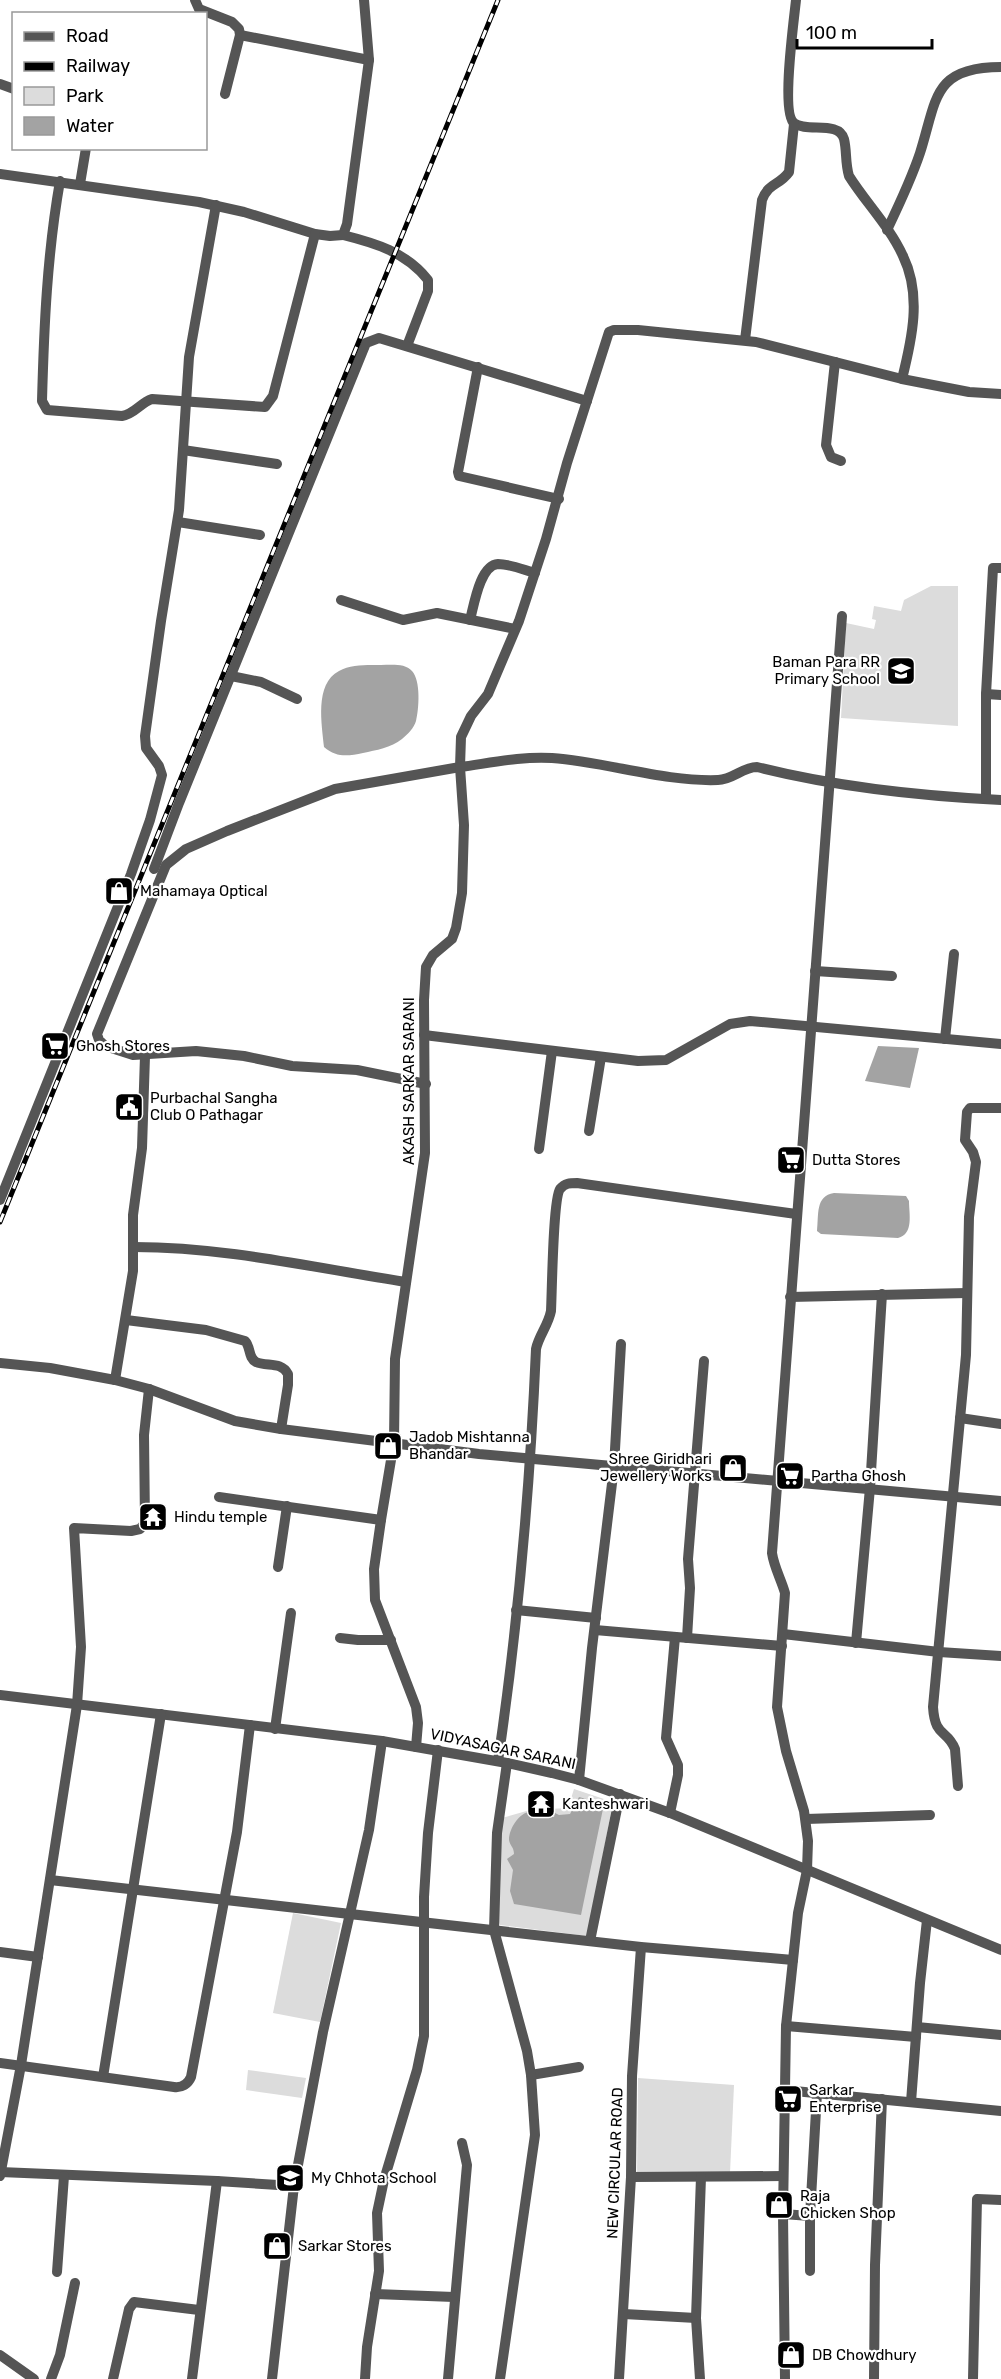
<svg xmlns="http://www.w3.org/2000/svg" width="1001" height="2379" font-family="Rubik,sans-serif">
	<rect width="100%" height="100%" fill="#fff"/>
	<g fill="#dcdcdc">
		<path d="M931,586H958V726L841,718L846,623L874,629L876,620L872,619L874,606L901,611L904,600Z"/>
		<path d="M574,1789L613,1802L587,1936L500,1925L498,1921L502,1818L530,1810L568,1808Z"/>
		<path d="M293,1913L341,1923L320,2022L273,2013Z"/>
		<path d="M248,2070L306,2078L302,2098L246,2090Z"/>
		<path d="M638,2078L734,2085L730,2173L637,2174Z"/>
	</g>
	<g fill="#a3a3a3">
		<path d="M381,665C391,665 405,663 412,671C421,681 419,709 416,721C414,728 408,734 402,739C391,748 376,750 363,753C348,756 337,758 324,747C322,725 314,684 339,671C351,664 368,665 381,665Z"/>
		<path d="M878,1046L919,1048L910,1088L865,1081Z"/>
		<path d="M834,1193L906,1196L909,1201C909,1214 914,1234 898,1238L821,1234L817,1231C819,1215 815,1196 834,1193Z"/>
		<path d="M579,1797L604,1804L581,1915L514,1904L510,1891L513,1870L507,1859L514,1854C514,1847 510,1846 509,1840C509,1829 518,1815 528,1812L534,1817H554L555,1813L559,1815L570,1814Z"/>
	</g>
	<g fill="none" stroke-linecap="round" stroke-linejoin="round">
		<g stroke="#555" stroke-width="10">
			<path d="M195,0L199,9L232,22L239,29L240,35L225,94"/>
			<path d="M796,0C794,20 781,113 794,123C806,133 839,120 844,139C847,151 845,163 849,176C866,203 890,227 903,256C922,295 912,339 902,379"/>
			<path d="M240,35L369,60"/>
			<path d="M0,84L14,89"/>
			<path d="M0,174L199,202L244,212L315,234L330,236L343,235L347,224L369,60L364,0"/>
			<path d="M60,181C47,255 44,327 42,401L47,410L122,416C135,414 140,403 152,399L265,407L273,396L315,234"/>
			<path d="M80,184L86,148"/>
			<path d="M887,230C899,205 911,180 920,153C937,100 932,67 1001,67"/>
			<path d="M343,235C375,243 406,252 428,280V291L407,346"/>
			<path d="M745,340L762,200C769,182 779,186 789,172L794,124"/>
			<path d="M835,362L826,445L831,457L841,461"/>
			<path d="M478,367L458,472L459,476L559,499"/>
			<path d="M183,450L277,464"/>
			<path d="M178,522L260,535"/>
			<path d="M341,600L403,620L437,613L515,629"/>
			<path d="M470,620C474,605 480,565 498,564C510,564 524,570 535,573"/>
			<path d="M231,676L261,682L297,699"/>
			<path d="M986,694L1001,695"/>
			<path d="M986,799V694L993,568H1001"/>
			<path d="M154,869L179,803L366,343L379,338L587,401"/>
			<path d="M815,971L892,976"/>
			<path d="M424,1035L638,1061L666,1060L730,1024L750,1021L1001,1044"/>
			<path d="M945,1039L954,954"/>
			<path d="M426,1084L357,1070L292,1066L244,1056L196,1051L133,1055L105,1046L99,1040L97,1034L166,865L186,849L227,831L335,789L460,767L461,737L471,716L488,694L519,621L546,539L567,463L609,332L614,330H638L756,342L902,379L969,392L1001,394"/>
			<path d="M589,1131L601,1057"/>
			<path d="M539,1149L552,1051"/>
			<path d="M0,1200L131,874L150,820L162,775L159,766L146,748L145,736L161,621L179,510L189,357L216,205"/>
			<path d="M134,1247C226,1247 315,1268 406,1282"/>
			<path d="M790,1297L967,1293"/>
			<path d="M126,1320L206,1330L245,1341C251,1347 248,1358 256,1362C267,1367 281,1361 288,1374V1385L281,1429"/>
			<path d="M0,1363L50,1368L115,1380L149,1389L235,1421L281,1429L479,1454L1001,1501"/>
			<path d="M115,1380L133,1271V1215L142,1148L145,1056"/>
			<path d="M960,1418L1001,1424"/>
			<path d="M219,1497L381,1520L394,1442L395,1359L425,1153L424,1000L426,967L433,955L452,939L456,928L462,893L464,825L460,767C490,763 522,756 552,758C607,762 664,782 718,780C732,780 743,767 757,767C836,787 920,796 1001,800"/>
			<path d="M381,1520L374,1569L375,1600L416,1707L418,1723L416,1747"/>
			<path d="M278,1567L287,1506"/>
			<path d="M516,1610L596,1618"/>
			<path d="M595,1630L782,1646"/>
			<path d="M783,1634L939,1652L1001,1656"/>
			<path d="M340,1638L358,1640H391"/>
			<path d="M687,1638L690,1588L688,1559L704,1361"/>
			<path d="M856,1643L870,1488L882,1294"/>
			<path d="M0,1695L382,1741L507,1763L552,1773L579,1780L670,1813L1001,1950"/>
			<path d="M275,1729L291,1613"/>
			<path d="M498,1761C518,1625 530,1487 536,1349C539,1335 548,1326 551,1311C552,1292 553,1199 560,1189C565,1183 570,1183 577,1183L796,1214"/>
			<path d="M579,1780L592,1648L614,1467L621,1344"/>
			<path d="M958,1786L955,1749C947,1729 935,1738 933,1707L966,1355L969,1217L976,1162L973,1152L965,1140L967,1112L970,1108H1001"/>
			<path d="M670,1813L678,1775V1765L666,1738L675,1637"/>
			<path d="M806,1819L930,1815"/>
			<path d="M50,1880L641,1947L793,1960"/>
			<path d="M590,1941L620,1794"/>
			<path d="M0,1952L38,1957"/>
			<path d="M786,2026L916,2037"/>
			<path d="M917,2027L1001,2035"/>
			<path d="M0,2063L174,2087C182,2088 188,2084 191,2077L237,1832L250,1725"/>
			<path d="M531,2075L579,2067"/>
			<path d="M103,2077L161,1714"/>
			<path d="M784,2090L1001,2111"/>
			<path d="M911,2102L920,1983L927,1920"/>
			<path d="M0,2172L217,2181L294,2186"/>
			<path d="M0,2176L21,2065L77,1705L81,1647L74,1528L131,1531L140,1529L145,1523L144,1435L149,1389"/>
			<path d="M631,2177L783,2176"/>
			<path d="M783,2214L810,2216"/>
			<path d="M810,2271V2216L817,2093"/>
			<path d="M57,2272L64,2176"/>
			<path d="M375,2294L454,2297"/>
			<path d="M624,2314L696,2318"/>
			<path d="M0,2355L34,2379"/>
			<path d="M51,2379L60,2355L75,2283"/>
			<path d="M113,2379L129,2309L134,2302L199,2310"/>
			<path d="M192,2379L217,2181"/>
			<path d="M272,2379L294,2186L323,2032L369,1830L382,1741"/>
			<path d="M365,2379L367,2347L379,2271L377,2213L384,2180L417,2070L424,2036V1897L428,1833L438,1750"/>
			<path d="M448,2379L467,2165L462,2143"/>
			<path d="M500,2379L535,2135L531,2075L527,2051L494,1930L497,1833L507,1763"/>
			<path d="M619,2379L631,2177L632,2076L641,1947"/>
			<path d="M700,2379L696,2318L701,2177"/>
			<path d="M785,2379L783,2214L786,2026L798,1913L807,1870L808,1841L804,1811L786,1751L777,1707L785,1593C781,1579 774,1567 772,1553L842,616"/>
			<path d="M874,2379L875,2265L882,2099"/>
			<path d="M973,2379L977,2199L1001,2200"/>
		</g>
		<g stroke="#000" stroke-width="5">
			<path id="rail" d="M0,1222L498,0"/>
		</g>
		<use href="#rail" stroke="#fff" stroke-width="3" stroke-dasharray="9" stroke-linecap="butt"/>
	</g>
	<defs>
		<g id="school-square" transform="scale(1.5)"><rect x="-9" y="-9" width="18" height="18" rx="4" fill="#000" stroke="#fff"/><path d="M0-5L7-2L0 1L-7-2ZM-4 1L0 2.5L4 1V4Q0 6-4 4Z" fill="#fff"/></g>
		<g id="shop-square" transform="scale(1.5)"><rect x="-9" y="-9" width="18" height="18" rx="4" fill="#000" stroke="#fff"/><path d="M-5-2.5h2.3a2.7 3.5 0 0 1 5.4 0H5L5.5 6h-11ZM-1.5-2.5h3a1.5 2.3 0 0 0-3 0Z" fill="#fff"/></g>
		<g id="supermarket-square" transform="scale(1.5)"><rect x="-9" y="-9" width="18" height="18" rx="4" fill="#000" stroke="#fff"/><path d="M-6-5.5h2.5l.6 2H6L4.5 2H-2.5L-4.4-4H-6ZM-1.5 3.2a1.3 1.3 0 1 0 .1 0ZM3 3.2a1.3 1.3 0 1 0 .1 0Z" fill="#fff"/></g>
		<g id="civic-square" transform="scale(1.5)"><rect x="-9" y="-9" width="18" height="18" rx="4" fill="#000" stroke="#fff"/><path d="M-.6-6.5H3V-4.5H.6V-3L4-1V1h2V6H-6V1h2V-1L-.6-3ZM-1.2 2.5V6h2.4V2.5Z" fill="#fff"/></g>
		<g id="temple-square" transform="scale(1.5)"><rect x="-9" y="-9" width="18" height="18" rx="4" fill="#000" stroke="#fff"/><path d="M0-6L5-2H3V0L6.5 2.5H4V6H1.5V3h-3V6H-4V2.5H-6.5L-3 0V-2H-5Z" fill="#fff"/></g>
	</defs>
	<g fill-rule="evenodd">
		<use href="#school-square" x="901" y="671"/>
		<use href="#shop-square" x="119" y="891"/>
		<use href="#supermarket-square" x="55" y="1046"/>
		<use href="#civic-square" x="129" y="1107"/>
		<use href="#supermarket-square" x="791" y="1160"/>
		<use href="#shop-square" x="388" y="1446"/>
		<use href="#shop-square" x="733" y="1468"/>
		<use href="#supermarket-square" x="790" y="1476"/>
		<use href="#temple-square" x="153" y="1517"/>
		<use href="#temple-square" x="541" y="1804"/>
		<use href="#supermarket-square" x="788" y="2099"/>
		<use href="#school-square" x="290" y="2178"/>
		<use href="#shop-square" x="779" y="2205"/>
		<use href="#shop-square" x="277" y="2246"/>
		<use href="#shop-square" x="791" y="2355"/>
	</g>
	<g text-anchor="middle" stroke-width="4.5" stroke-linejoin="round" paint-order="stroke">
		<g font-size="15" fill="#000" stroke="#fff" text-anchor="start">
			<text x="880" y="667" text-anchor="end">Baman Para RR<tspan x="880" dy="17">Primary School</tspan></text>
			<text x="140" y="896">Mahamaya Optical</text>
			<text x="76" y="1051">Ghosh Stores</text>
			<text x="150" y="1103">Purbachal Sangha<tspan x="150" dy="17">Club O Pathagar</tspan></text>
			<text x="812" y="1165">Dutta Stores</text>
			<text x="409" y="1442">Jadob Mishtanna<tspan x="409" dy="17">Bhandar</tspan></text>
			<text x="712" y="1464" text-anchor="end">Shree Giridhari<tspan x="712" dy="17">Jewellery Works</tspan></text>
			<text x="811" y="1481">Partha Ghosh</text>
			<text x="174" y="1522">Hindu temple</text>
			<text x="562" y="1809">Kanteshwari</text>
			<text x="809" y="2095">Sarkar<tspan x="809" dy="17">Enterprise</tspan></text>
			<text x="311" y="2183">My Chhota School</text>
			<text x="800" y="2201">Raja<tspan x="800" dy="17">Chicken Shop</tspan></text>
			<text x="298" y="2251">Sarkar Stores</text>
			<text x="812" y="2360">DB Chowdhury</text>
		</g>
		<g font-size="15" fill="#000" stroke="#fff">
			<text transform="translate(409 1081) rotate(-90)" y="5">AKASH SARKAR SARANI</text>
			<text transform="translate(503 1749) rotate(12)" y="5">VIDYASAGAR SARANI</text>
			<text transform="translate(615 2163) rotate(-88)" y="5">NEW CIRCULAR ROAD</text>
		</g>
	</g>
	<rect x="12" y="12" width="195" height="138" fill="#ffffff" stroke="#999999" stroke-width="1.5"/>
	<rect x="24" y="32" width="30" height="9" fill="#555555" stroke="#999999" stroke-width="1.5"/>
	<text x="66" y="42" font-size="18" fill="#000000">Road</text>
	<rect x="24" y="62" width="30" height="9" fill="#000000" stroke="#999999" stroke-width="1.5"/>
	<text x="66" y="72" font-size="18" fill="#000000">Railway</text>
	<rect x="24" y="87" width="30" height="18" fill="#dcdcdc" stroke="#999999" stroke-width="1.5"/>
	<text x="66" y="102" font-size="18" fill="#000000">Park</text>
	<rect x="24" y="117" width="30" height="18" fill="#a3a3a3" stroke="#999999" stroke-width="1.5"/>
	<text x="66" y="132" font-size="18" fill="#000000">Water</text>
	<path d="M797 39v9h135v-9" fill="none" stroke="#000000" stroke-width="3"/>
	<text x="806" y="39" font-size="18" fill="#000000" stroke="#ffffff" stroke-width="4.5" paint-order="stroke">100 m</text>
</svg>
